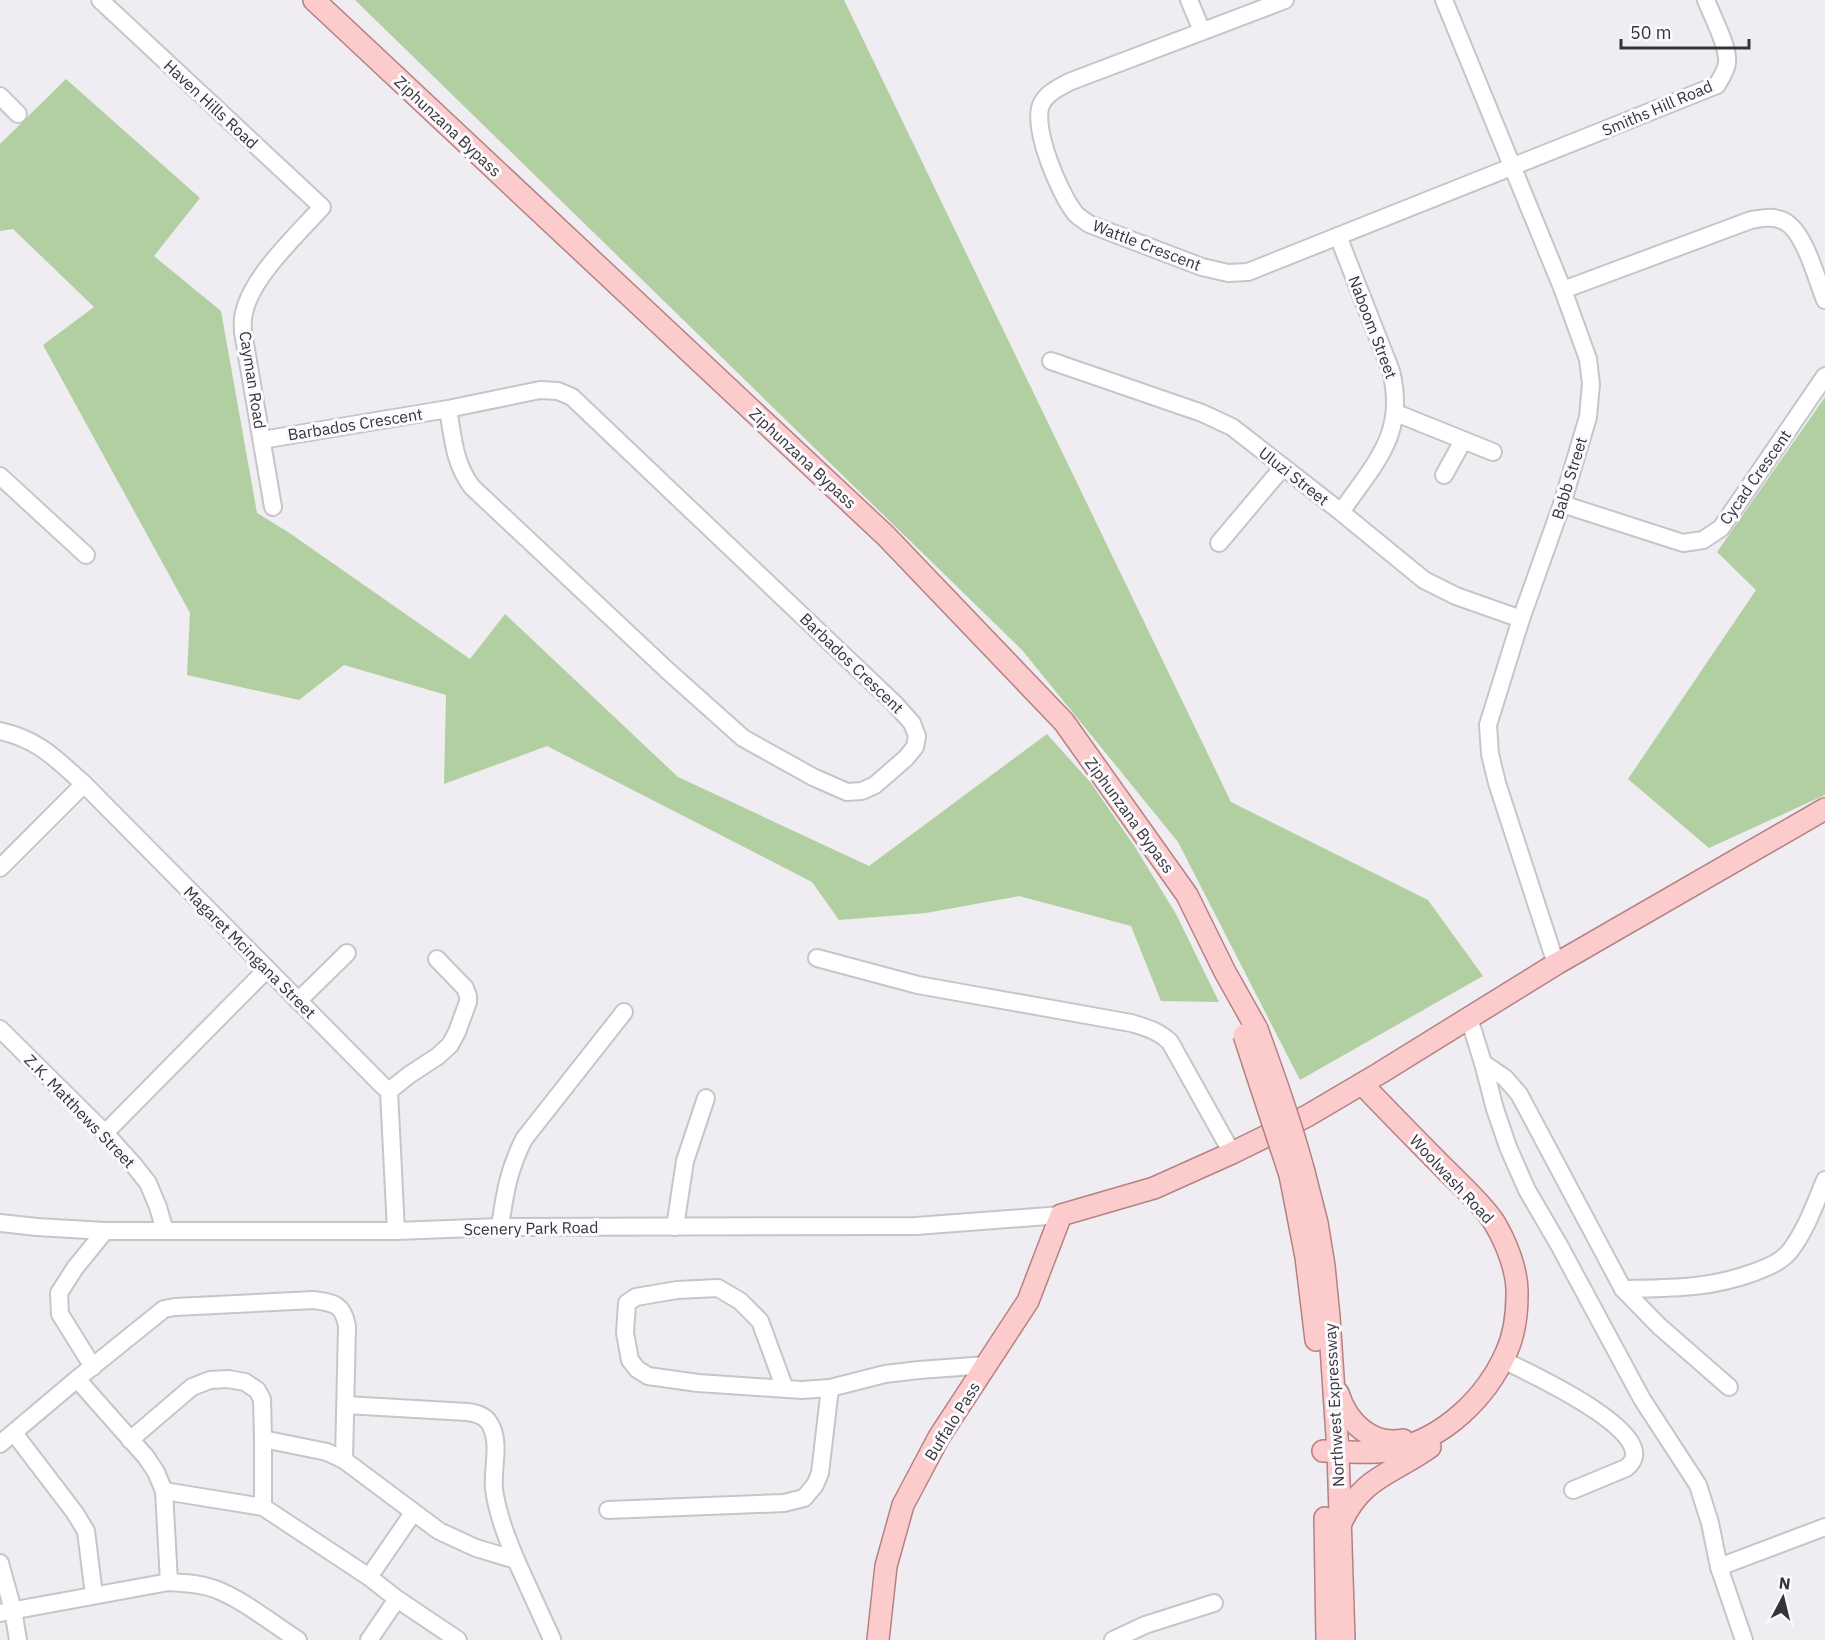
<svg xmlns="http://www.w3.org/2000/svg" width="1825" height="1640" font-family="'IBM Plex Sans',sans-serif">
	<rect width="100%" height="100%" fill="#efedf2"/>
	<g fill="#b1cfa0">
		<path d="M355,0H844L1231,802L1428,900L1483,976L1300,1080L1178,842L1022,650Z"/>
		<path d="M66,79L200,198L154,256L221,311L257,513L288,532L470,659L505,614L678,777L869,866L1047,734L1091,783L1135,847L1176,914L1219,1002L1161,1001L1131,926L1019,896L926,913L839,920L812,882L547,746L444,784L446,695L344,665L299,700L187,675L190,613L43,345L94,307L13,229L0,231V144Z"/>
		<path d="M1825,397V795L1709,848L1628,779L1756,590L1717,552Z"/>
	</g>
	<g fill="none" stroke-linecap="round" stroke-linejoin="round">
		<g stroke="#c7c5c9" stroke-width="20">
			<g id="minor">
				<path d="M100,0L322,207C298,234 251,277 244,313C242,319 243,326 243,332L273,507"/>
				<path d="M1189,0L1202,31"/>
				<path d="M1285,0L1069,82C1059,88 1046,93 1041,105C1032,128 1059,193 1075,213C1078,217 1084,220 1089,224L1202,267L1228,273L1248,272L1717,85C1721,78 1726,71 1727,63C1729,47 1712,16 1706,0"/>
				<path d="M1444,0L1563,290L1588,359L1591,384L1588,417L1562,504L1521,619L1488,725L1490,754L1497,783L1556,964"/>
				<path d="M0,96L18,114"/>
				<path d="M1338,236L1391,371C1407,434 1374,464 1341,512"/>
				<path d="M1563,290L1751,220C1762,218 1773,216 1784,221C1805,232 1816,278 1825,300"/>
				<path d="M1051,361L1202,413L1232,427L1341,512L1424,580L1456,596L1521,619"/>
				<path d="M1396,413L1493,452"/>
				<path d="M262,440L448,409L540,390L558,391L572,397L593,417L895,704L912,723L917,736L915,747L906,758L875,785L862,791L847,792L813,777L743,738L668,671L472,487C454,463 453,438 448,409"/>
				<path d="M1444,475L1463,441"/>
				<path d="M0,476L86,555"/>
				<path d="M1562,504L1683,543L1703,540L1721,528L1825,376"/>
				<path d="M1219,543L1283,467"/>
				<path d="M0,731C38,739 56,759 84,784L383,1086L389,1091L396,1231"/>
				<path d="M0,868L84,784"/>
				<path d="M817,958L918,985L1131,1023C1147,1028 1159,1031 1170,1042L1232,1153"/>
				<path d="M298,1001L347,953"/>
				<path d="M1469,1018L1483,1063L1495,1109L1508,1147L1527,1190L1559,1245L1642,1399L1698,1485L1710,1523L1719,1567L1744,1640"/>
				<path d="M0,1029L105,1133L133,1164L148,1183L158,1207L165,1231"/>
				<path d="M1483,1063L1505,1078L1519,1094L1623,1289L1659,1326L1729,1387"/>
				<path d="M389,1091L409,1075L438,1056L450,1045L457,1032L468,1002V996L465,988L437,959"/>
				<path d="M105,1133L267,969"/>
				<path d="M0,1223L37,1227L105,1231H396L500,1227L916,1226L1061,1215"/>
				<path d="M500,1227C505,1193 508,1171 524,1139L624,1012"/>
				<path d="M675,1227L685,1161L706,1098"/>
				<path d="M1623,1289C1671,1288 1709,1289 1755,1272C1768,1267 1781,1262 1790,1251C1806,1230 1815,1204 1825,1180"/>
				<path d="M1503,1360C1523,1370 1670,1436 1626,1468L1573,1490"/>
				<path d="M93,1367L60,1314L59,1293L75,1268L105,1231"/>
				<path d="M77,1379L146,1457L156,1472L164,1491L169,1582"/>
				<path d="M785,1389L760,1321L740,1301L718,1288L677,1290L636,1297L627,1303L625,1333L630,1360L637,1369L648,1376L698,1383L802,1390L830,1388L885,1374L919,1370L987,1365"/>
				<path d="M14,1433L75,1513L86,1531L94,1595"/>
				<path d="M263,1439L327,1452L344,1460L439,1531L476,1548L516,1560C507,1538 497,1513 494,1489C492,1468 501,1443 490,1424C485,1415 476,1413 467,1412L346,1405"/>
				<path d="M130,1440L192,1387L210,1380L228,1379L245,1382L257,1390L262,1399L263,1439V1507"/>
				<path d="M0,1444L77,1379L164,1309L175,1307L314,1300C334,1303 343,1304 347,1326L344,1460"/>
				<path d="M164,1491L263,1507L369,1577L397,1599L458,1640"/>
				<path d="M608,1510L784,1503L804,1498L815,1485L820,1473L830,1388"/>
				<path d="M516,1560L552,1639L551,1640"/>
				<path d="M0,1563L13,1610L18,1640"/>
				<path d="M1719,1567L1825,1527"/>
				<path d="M369,1577L413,1513"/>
				<path d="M0,1613L169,1582C184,1583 200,1583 215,1589C242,1599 273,1624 298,1640"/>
				<path d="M369,1640L397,1599"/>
				<path d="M1113,1640L1145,1625L1214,1603"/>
			</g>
		</g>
		<g stroke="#b58183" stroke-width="24">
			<g id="major">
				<path d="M314,0L886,536L1064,722L1187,895L1225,972L1257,1029"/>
				<path d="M1304,1172L1317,1223L1324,1266L1329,1317L1338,1451L1344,1640"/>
				<path d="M1290,1175L1306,1257L1316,1340"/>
				<path d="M1338,1393C1347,1422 1371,1446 1403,1440"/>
				<path d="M1323,1451C1348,1451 1372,1455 1396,1449C1444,1438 1486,1398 1506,1353C1514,1336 1517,1314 1517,1295C1518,1271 1506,1242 1494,1222C1482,1204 1463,1187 1448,1172C1419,1143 1390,1113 1362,1084"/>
				<path d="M1325,1518L1327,1640"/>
				<path d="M1340,1525C1362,1476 1391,1475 1430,1447"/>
				<path d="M878,1640L886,1566L903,1505L939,1437L1028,1301L1061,1215L1154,1188L1232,1153L1307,1116L1380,1073L1556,964L1825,809"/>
			</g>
		</g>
		<use href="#minor" stroke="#fff" stroke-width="16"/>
		<use href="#major" stroke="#fccccd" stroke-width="21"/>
		<g stroke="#b58183" stroke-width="24" stroke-linecap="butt">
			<g id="major-bridge">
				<path d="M1257,1029C1274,1076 1291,1123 1304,1172"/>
				<path d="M1244,1035L1290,1175"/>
			</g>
		</g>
		<use href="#major-bridge" stroke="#fccccd" stroke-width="21"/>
	</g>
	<g text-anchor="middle" stroke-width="6" stroke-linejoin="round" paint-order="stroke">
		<g font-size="16" fill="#353436" stroke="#fcfaff">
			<text transform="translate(211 104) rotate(43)" y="6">Haven Hills Road</text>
			<text transform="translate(1657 108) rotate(-23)" y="6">Smiths Hill Road</text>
			<text transform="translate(448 126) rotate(43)" y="6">Ziphunzana Bypass</text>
			<text transform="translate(1147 245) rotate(21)" y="6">Wattle Crescent</text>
			<text transform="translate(1373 327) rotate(69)" y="6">Naboom Street</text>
			<text transform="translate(253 380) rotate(81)" y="6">Cayman Road</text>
			<text transform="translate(355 424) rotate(-9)" y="6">Barbados Crescent</text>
			<text transform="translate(803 458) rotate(43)" y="6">Ziphunzana Bypass</text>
			<text transform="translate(1294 476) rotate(38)" y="6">Uluzi Street</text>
			<text transform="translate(1755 477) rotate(-55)" y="6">Cycad Crescent</text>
			<text transform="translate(1569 478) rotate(-73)" y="6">Babb Street</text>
			<text transform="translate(852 663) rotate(44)" y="6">Barbados Crescent</text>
			<text transform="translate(1130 815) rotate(54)" y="6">Ziphunzana Bypass</text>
			<text transform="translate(250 952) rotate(45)" y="6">Magaret Mcingana Street</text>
			<text transform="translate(80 1111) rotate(46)" y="6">Z.K. Matthews Street</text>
			<text transform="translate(1452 1179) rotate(47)" y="6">Woolwash Road</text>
			<text transform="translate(531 1228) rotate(-1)" y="6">Scenery Park Road</text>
			<text transform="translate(1334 1405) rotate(-93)" y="6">Northwest Expressway</text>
			<text transform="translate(952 1421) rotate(-58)" y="6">Buffalo Pass</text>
		</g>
	</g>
	<g transform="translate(1783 1598) rotate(7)" stroke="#fcfaff" stroke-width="4.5" paint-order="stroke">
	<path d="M0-4.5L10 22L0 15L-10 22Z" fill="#353436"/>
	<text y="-9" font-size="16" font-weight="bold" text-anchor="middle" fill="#353436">N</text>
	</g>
	<path d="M1621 39v9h128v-9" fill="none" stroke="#353436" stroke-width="3"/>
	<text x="1630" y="39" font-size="18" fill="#353436" stroke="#fcfaff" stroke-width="4.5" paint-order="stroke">50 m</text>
</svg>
